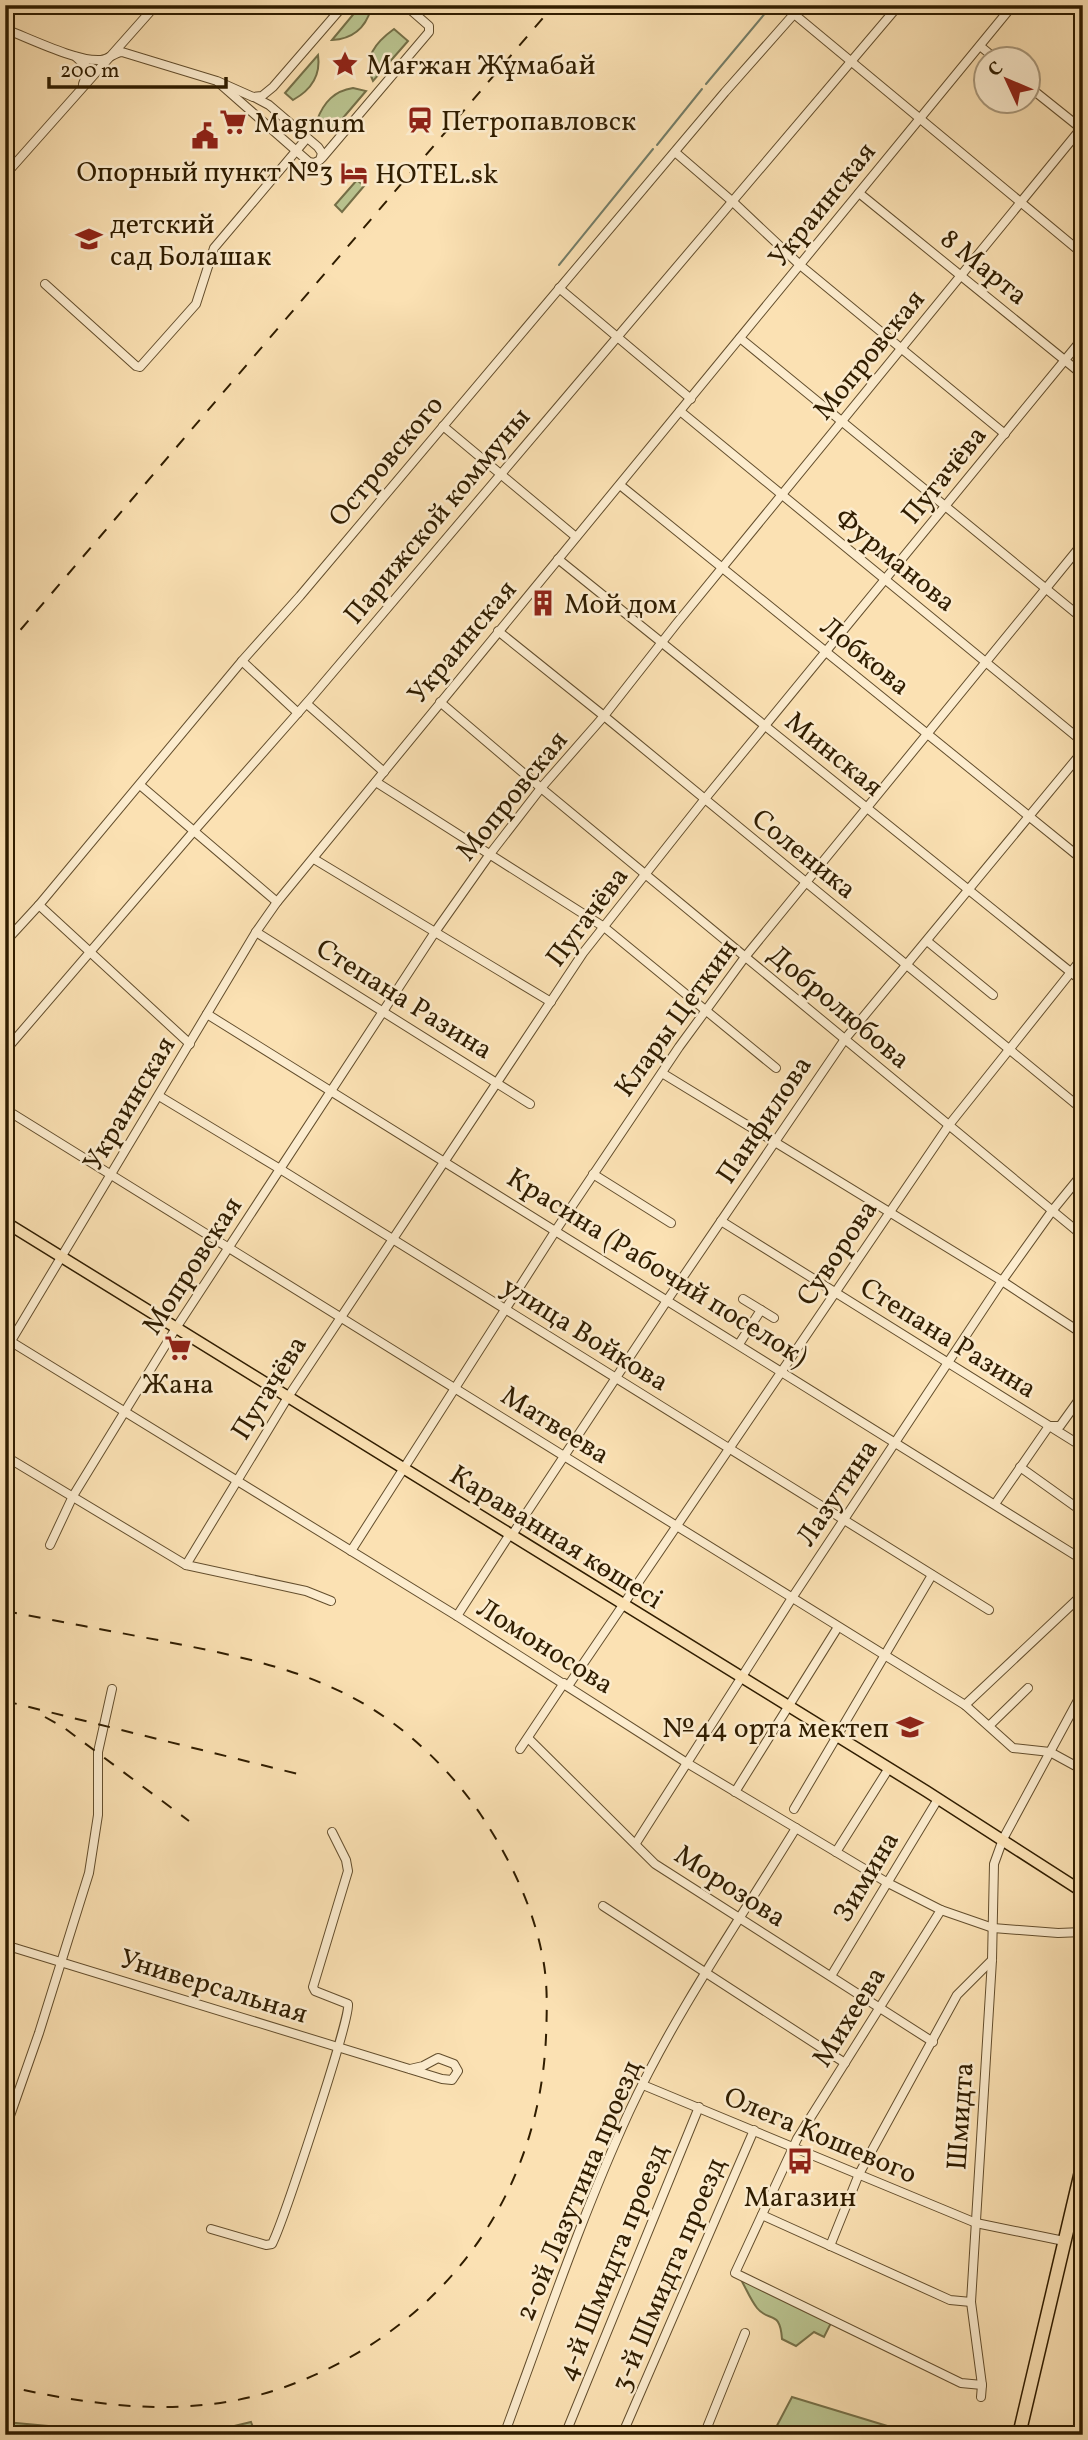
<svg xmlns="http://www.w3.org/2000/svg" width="1088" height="2440" font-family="Vollkorn,serif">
	<rect width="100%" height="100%" fill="#fbe1b3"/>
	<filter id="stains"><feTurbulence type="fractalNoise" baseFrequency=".00286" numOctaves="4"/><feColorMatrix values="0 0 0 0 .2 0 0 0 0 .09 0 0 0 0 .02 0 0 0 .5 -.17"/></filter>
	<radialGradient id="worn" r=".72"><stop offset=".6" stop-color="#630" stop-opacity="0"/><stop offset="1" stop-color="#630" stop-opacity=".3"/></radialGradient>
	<g fill="#bac490" stroke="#757048" stroke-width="2">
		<path d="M361,5H367L371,9C365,29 352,39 332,40Z"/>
		<path d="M394,29L408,41L373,81C362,58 376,42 394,29Z"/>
		<path d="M318,55C321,76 311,90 293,100L285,93Z"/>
		<path d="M353,88L366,91L331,132L317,120C324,102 334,91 353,88Z"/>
		<path d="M357,180L364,186L342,212L335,205Z"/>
		<path d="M740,2278L831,2323L824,2337L814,2332L796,2346L782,2339C780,2309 769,2323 757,2308C750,2299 746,2288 740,2278Z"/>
		<path d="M792,2397L917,2435H772Z"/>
		<path d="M5,2422L146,2435H5Z"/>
		<path d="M251,2422L256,2435H197Z"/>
	</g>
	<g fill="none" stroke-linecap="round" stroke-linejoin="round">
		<g stroke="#737d68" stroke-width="2">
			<path d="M706,84L772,5"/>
			<path d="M657,145L702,89"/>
			<path d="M559,265L653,149"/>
		</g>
		<g stroke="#634e2d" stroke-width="10">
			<g id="minor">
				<path d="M1079,5L1083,8"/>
				<path d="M794,14L1083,254"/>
				<path d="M5,29C29,38 77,62 101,60C109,59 114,53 122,52L217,81L253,97L262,96L273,87L344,5"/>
				<path d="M980,46L997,60"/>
				<path d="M76,57L87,67V73L83,84"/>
				<path d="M219,83L309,162L314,163L320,160L322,153L318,147L269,105L254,97"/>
				<path d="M1028,86L1083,130"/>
				<path d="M675,152L733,202L800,265L1005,434"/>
				<path d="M322,158L429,32V26L405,5"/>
				<path d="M5,175L156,5"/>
				<path d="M859,193L1083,375"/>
				<path d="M45,284L136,366L140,367L196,304L214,248L307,138"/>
				<path d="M559,288L691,399"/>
				<path d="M740,338L1083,619"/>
				<path d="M680,411L1083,742"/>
				<path d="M443,426L576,537"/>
				<path d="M620,485L1083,860"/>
				<path d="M558,559L1083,982"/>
				<path d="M498,631L604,716L1083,1110"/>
				<path d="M242,661L298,713"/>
				<path d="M440,702L541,788L1083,1236"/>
				<path d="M307,704L384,772"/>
				<path d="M376,782L604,927L776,1068"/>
				<path d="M140,785L277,902"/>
				<path d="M314,859L551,1002"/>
				<path d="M39,905L190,1044"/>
				<path d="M256,932L530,1104"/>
				<path d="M927,941L993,995"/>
				<path d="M5,942L39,905L242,661L300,596L725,92L794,14L796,5"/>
				<path d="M207,1014L1083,1560"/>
				<path d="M5,1051L194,831L311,698L899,5"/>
				<path d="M662,1073L1002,1281L1083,1334"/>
				<path d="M159,1096L280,1169L989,1610"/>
				<path d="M5,1109L965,1705L1013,1748L1050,1752L1083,1770"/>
				<path d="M593,1174L671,1223"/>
				<path d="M721,1221L1083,1447"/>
				<path d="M761,1310L774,1318"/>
				<path d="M5,1338L457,1616L687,1763L888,1883L941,1910L993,1928L1058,1933L1083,1932"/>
				<path d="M739,1344L761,1310L743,1299"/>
				<path d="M5,1351L256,932L277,902L1013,5"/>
				<path d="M5,1456L186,1565L306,1591L331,1601"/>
				<path d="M1020,1467L1083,1512"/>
				<path d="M995,1504L1049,1426H1060L1083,1394"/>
				<path d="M512,1535L668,1299L845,1039L1083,751"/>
				<path d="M50,1545L73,1496L176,1328L435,932L490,854L541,788L604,716L677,623L1083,126"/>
				<path d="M351,1551L556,1230L679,1047L745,957L1083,543"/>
				<path d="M186,1565L288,1397L583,953L704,800L1083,338"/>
				<path d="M457,1616L510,1534"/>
				<path d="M568,1686L949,1125L1083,957"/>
				<path d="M965,1705L1083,1594"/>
				<path d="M990,1725L1028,1688"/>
				<path d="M528,1738L655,1864L933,2042"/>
				<path d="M520,1749L564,1683"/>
				<path d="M735,1792L838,1627"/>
				<path d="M794,1809L932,1575"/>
				<path d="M636,1843L792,1598L1002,1281L1052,1211L1083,1173"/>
				<path d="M836,1852L889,1768"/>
				<path d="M603,1906L845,2063"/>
				<path d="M941,1910L797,2139L735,2273L961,2383L982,2385"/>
				<path d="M5,1945L442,2079L452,2080L458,2071L454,2064L438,2058L423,2066L410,2069"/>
				<path d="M831,1976L938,1799"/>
				<path d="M643,2085L976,2223L1064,2241"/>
				<path d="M5,2130L39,2033L89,1873L98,1815V1752L112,1689"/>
				<path d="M762,2215L950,2300L971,2302"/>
				<path d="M211,2229L266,2245L272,2244C283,2222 351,2018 348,2004L315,1991L313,1987L348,1871L346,1860L332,1832"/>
				<path d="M830,2246L859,2174L957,1995L992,1960"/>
				<path d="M981,2397L982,2385L971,2302L992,1960L994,1864L1003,1839L1083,1691"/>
				<path d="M504,2435C544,2327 581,2217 629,2112C675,2013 739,1921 796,1828"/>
				<path d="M565,2435L699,2107"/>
				<path d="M622,2435L754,2130"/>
				<path d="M704,2435L745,2333"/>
			</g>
		</g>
		<g stroke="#301d00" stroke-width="13">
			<path id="major" d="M5,1222L926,1791L1083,1892"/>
		</g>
		<g stroke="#301d00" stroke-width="15">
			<path id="highway" d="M1019,2435L1083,2163"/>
		</g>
		<use href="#minor" stroke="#fcecce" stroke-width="8"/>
		<use href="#major" stroke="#fbe1b3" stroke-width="10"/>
		<use href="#highway" stroke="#fbe1b3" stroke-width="12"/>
		<g stroke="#301d00" stroke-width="2" stroke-dasharray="12 12" stroke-linecap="butt">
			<path d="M5,648L554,5"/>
			<path d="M5,1611C58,1621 110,1631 163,1641C233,1655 303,1668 366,1705C411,1732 451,1771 481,1815C509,1857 532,1904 542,1954C548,1981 547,2009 546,2037C539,2195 445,2324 298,2382C201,2421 104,2408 5,2386"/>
			<path d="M5,1701L306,1776"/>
			<path d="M45,1717L63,1727L189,1821"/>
		</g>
	</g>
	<defs>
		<g id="sight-bare" transform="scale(2.1)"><path d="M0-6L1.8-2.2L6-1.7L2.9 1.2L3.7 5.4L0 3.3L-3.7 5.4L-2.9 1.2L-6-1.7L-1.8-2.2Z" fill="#8f2418" stroke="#fcecce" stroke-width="2.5" paint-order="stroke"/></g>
		<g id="station-bare" transform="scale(2.1)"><path d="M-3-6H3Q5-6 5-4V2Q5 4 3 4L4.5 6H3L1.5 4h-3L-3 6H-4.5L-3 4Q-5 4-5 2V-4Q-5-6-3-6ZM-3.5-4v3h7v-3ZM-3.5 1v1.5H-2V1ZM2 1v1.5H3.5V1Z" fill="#8f2418" stroke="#fcecce" stroke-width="2.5" paint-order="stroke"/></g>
		<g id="supermarket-bare" transform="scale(2.1)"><path d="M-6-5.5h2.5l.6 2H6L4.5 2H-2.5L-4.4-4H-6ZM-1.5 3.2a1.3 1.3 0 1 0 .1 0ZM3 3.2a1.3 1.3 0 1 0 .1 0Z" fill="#8f2418" stroke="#fcecce" stroke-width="2.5" paint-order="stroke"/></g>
		<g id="civic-bare" transform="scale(2.1)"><path d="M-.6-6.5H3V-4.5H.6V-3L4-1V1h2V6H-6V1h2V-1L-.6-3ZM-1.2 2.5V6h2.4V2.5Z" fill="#8f2418" stroke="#fcecce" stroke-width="2.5" paint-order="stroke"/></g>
		<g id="hotel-bare" transform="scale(2.1)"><path d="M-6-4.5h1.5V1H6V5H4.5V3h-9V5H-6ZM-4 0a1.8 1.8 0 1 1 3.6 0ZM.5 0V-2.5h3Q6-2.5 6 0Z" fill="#8f2418" stroke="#fcecce" stroke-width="2.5" paint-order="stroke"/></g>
		<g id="school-bare" transform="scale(2.1)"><path d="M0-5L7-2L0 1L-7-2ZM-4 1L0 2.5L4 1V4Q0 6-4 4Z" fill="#8f2418" stroke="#fcecce" stroke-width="2.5" paint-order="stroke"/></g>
		<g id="building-bare" transform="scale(2.1)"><path d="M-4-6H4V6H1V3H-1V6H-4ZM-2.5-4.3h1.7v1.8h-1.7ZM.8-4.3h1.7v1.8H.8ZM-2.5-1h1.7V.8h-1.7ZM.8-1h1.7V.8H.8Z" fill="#8f2418" stroke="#fcecce" stroke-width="2.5" paint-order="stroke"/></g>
		<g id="bus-bare" transform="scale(2.1)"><path d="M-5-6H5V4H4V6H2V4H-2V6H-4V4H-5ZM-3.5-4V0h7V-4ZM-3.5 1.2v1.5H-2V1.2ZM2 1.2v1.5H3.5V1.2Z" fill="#8f2418" stroke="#fcecce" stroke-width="2.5" paint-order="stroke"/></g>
	</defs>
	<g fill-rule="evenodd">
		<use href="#sight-bare" x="345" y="64"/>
		<use href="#station-bare" x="420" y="120"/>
		<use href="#supermarket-bare" x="233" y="122"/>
		<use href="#civic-bare" x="205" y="136"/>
		<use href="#hotel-bare" x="354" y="173"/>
		<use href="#school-bare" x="89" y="239"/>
		<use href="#building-bare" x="543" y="603"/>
		<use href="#supermarket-bare" x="178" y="1348"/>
		<use href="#school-bare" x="910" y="1727"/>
		<use href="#bus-bare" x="800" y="2161"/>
	</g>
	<g text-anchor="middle" stroke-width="5" stroke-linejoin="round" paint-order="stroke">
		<g font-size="28" fill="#301d00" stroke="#fcecce" text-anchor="start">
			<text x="366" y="74">Мағжан Жұмабай</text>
			<text x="441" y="130">Петропавловск</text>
			<text x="254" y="132">Magnum</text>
			<text x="205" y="181" text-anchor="middle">Опорный пункт №3</text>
			<text x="375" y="183">HOTEL.sk</text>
			<text x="110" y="233">детский<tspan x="110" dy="32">сад Болашак</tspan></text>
			<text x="564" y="613">Мой дом</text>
			<text x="178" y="1393" text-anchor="middle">Жана</text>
			<text x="889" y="1737" text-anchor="end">№44 орта мектеп</text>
			<text x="800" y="2206" text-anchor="middle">Магазин</text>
		</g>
		<g font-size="28" fill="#301d00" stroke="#fcecce">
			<text transform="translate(821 204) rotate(-51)" y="10">Украинская</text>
			<text transform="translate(985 266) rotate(39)" y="10">8 Марта</text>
			<text transform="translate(868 354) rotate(-51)" y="10">Мопровская</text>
			<text transform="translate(385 460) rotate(-50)" y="10">Островского</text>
			<text transform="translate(943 474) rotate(-51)" y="10">Пугачёва</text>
			<text transform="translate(436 515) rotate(-50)" y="10">Парижской коммуны</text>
			<text transform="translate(896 559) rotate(39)" y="10">Фурманова</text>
			<text transform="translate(461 641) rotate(-50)" y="10">Украинская</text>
			<text transform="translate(866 655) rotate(39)" y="10">Лобкова</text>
			<text transform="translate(835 753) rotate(39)" y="10">Минская</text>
			<text transform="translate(511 795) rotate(-51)" y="10">Мопровская</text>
			<text transform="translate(805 853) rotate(39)" y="10">Соленика</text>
			<text transform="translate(586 916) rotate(-53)" y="10">Пугачёва</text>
			<text transform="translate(405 998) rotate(32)" y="10">Степана Разина</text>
			<text transform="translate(840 1006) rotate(40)" y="10">Добролюбова</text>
			<text transform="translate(675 1017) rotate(-54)" y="10">Клары Цеткин</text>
			<text transform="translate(128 1103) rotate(-59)" y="10">Украинская</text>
			<text transform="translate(763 1119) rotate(-56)" y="10">Панфилова</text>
			<text transform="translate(836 1252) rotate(-56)" y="10">Суворова</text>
			<text transform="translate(191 1265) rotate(-57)" y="10">Мопровская</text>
			<text transform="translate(658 1266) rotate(32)" y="10">Красина (Рабочий поселок)</text>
			<text transform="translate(586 1333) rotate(32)" y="10">улица Войкова</text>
			<text transform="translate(949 1337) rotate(32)" y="10">Степана Разина</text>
			<text transform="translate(268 1387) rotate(-58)" y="10">Пугачёва</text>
			<text transform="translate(556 1424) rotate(32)" y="10">Матвеева</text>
			<text transform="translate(836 1492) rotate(-56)" y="10">Лазутина</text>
			<text transform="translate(557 1536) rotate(32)" y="10">Караванная көшесі</text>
			<text transform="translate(546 1645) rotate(32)" y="10">Ломоносова</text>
			<text transform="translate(865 1876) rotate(-59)" y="10">Зимина</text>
			<text transform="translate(731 1885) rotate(33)" y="10">Морозова</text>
			<text transform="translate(214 1985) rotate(17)" y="10">Универсальная</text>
			<text transform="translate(848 2016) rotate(-58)" y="10">Михеева</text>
			<text transform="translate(959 2116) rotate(-86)" y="10">Шмидта</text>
			<text transform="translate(821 2134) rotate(23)" y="10">Олега Кошевого</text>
			<text transform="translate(577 2190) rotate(-67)" y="10">2-ой Лазутина проезд</text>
			<text transform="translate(611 2262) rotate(-68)" y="10">4-й Шмидта проезд</text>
			<text transform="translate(667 2274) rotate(-67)" y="10">3-й Шмидта проезд</text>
		</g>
	</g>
	<rect width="1088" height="2440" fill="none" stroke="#fbe1b3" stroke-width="28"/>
	<rect x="7" y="7" width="1074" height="2426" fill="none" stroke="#301d00" stroke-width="3.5"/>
	<rect x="14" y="14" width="1060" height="2412" fill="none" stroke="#301d00" stroke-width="2"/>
	<g transform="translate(1007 80) rotate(314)"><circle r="33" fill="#fcecce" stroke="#aa997c" stroke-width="2"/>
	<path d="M0-5L12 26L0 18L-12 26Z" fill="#8f2418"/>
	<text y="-10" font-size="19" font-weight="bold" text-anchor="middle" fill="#301d00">С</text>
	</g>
	<path d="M49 77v10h177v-10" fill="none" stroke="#301d00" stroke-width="3.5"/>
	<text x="60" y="77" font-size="21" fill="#301d00" stroke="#fcecce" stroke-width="5" paint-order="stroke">200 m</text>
	<rect width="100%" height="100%" filter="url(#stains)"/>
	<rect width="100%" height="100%" fill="url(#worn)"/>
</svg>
